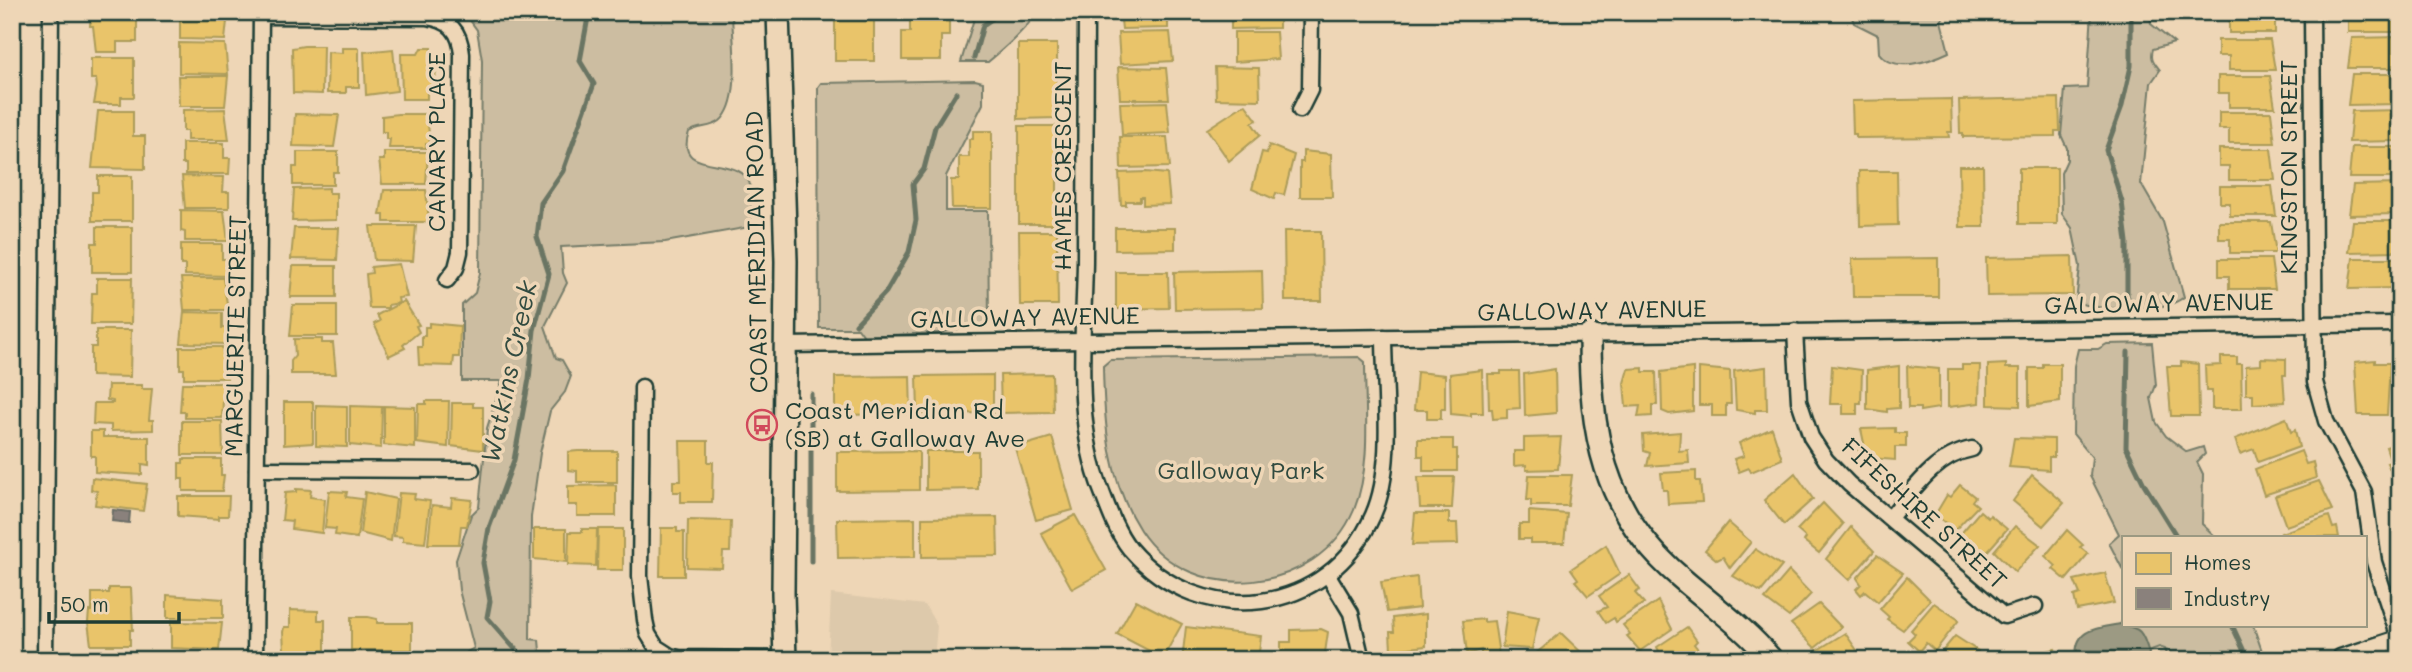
<svg xmlns="http://www.w3.org/2000/svg" width="2412" height="672" font-family="Mali,sans-serif">
	<rect width="100%" height="100%" fill="#eed6b6"/>
	<filter id="ink" filterUnits="userSpaceOnUse"><feTurbulence type="fractalNoise" baseFrequency=".0143" numOctaves="2"/><feDisplacementMap in="SourceGraphic" scale="14" xChannelSelector="R" yChannelSelector="G"/><feConvolveMatrix kernelMatrix="1 2 1 2 8 2 1 2 1" color-interpolation-filters="sRGB"/></filter>
	<g filter="url(#ink)">
		<path fill="#ddc9ab" d="M831,594L925,605L937,626L934,660H828Z"/>
		<g fill="#ccbda1" stroke="#767d6a" stroke-width="2">
			<path d="M464,12H732C732,40 743,101 720,121C711,128 698,126 689,132C674,175 731,156 747,178C755,190 751,213 750,227L665,242L561,247L563,273L567,283L545,326L556,358L562,360L571,376L565,392L550,411L540,453L531,517L530,639L539,640L540,651H568V660H467V652L474,648L459,590L456,560L471,515L479,507L487,428L502,381H462V305L475,293L480,273L482,60L477,30Z"/>
			<path d="M976,12H1038C1023,32 1007,46 988,62H961Z"/>
			<path d="M1850,12H1946L1941,21L1949,52C1930,61 1894,74 1879,53L1878,35L1854,23Z"/>
			<path d="M2092,12H2150L2151,24L2174,43L2153,49C2150,59 2154,62 2160,70L2151,83L2141,184L2163,222L2184,297C2165,313 2101,311 2076,302L2080,266L2072,228L2062,214L2061,173L2067,160V148L2061,135L2065,89L2087,88Z"/>
			<path d="M975,80L983,82V104L946,176V211H988L989,323L939,333L864,336L858,328H819L818,87L821,83Z"/>
			<path d="M2152,343L2156,385L2151,398L2156,422L2166,436L2187,452L2203,447L2205,454L2197,462L2203,474L2202,524L2216,537H2123V570L2109,543L2119,534L2090,476L2092,457L2073,434L2074,366L2078,349H2098L2107,344Z"/>
			<path d="M1359,357L1365,362C1365,410 1372,465 1354,510C1318,595 1191,608 1140,530C1108,480 1104,423 1103,366L1110,360Z"/>
			<path d="M2123,619V625H2253L2264,657L2253,660H2169L2165,649L2159,647L2146,652L2119,627Z"/>
		</g>
		<path fill="#9c9a83" stroke="#6a7563" stroke-width="2" d="M2120,624C2141,629 2142,630 2149,653L2147,660H2077C2072,629 2096,628 2120,624Z"/>
		<g fill="#e9c46a" stroke="#ac9c5a" stroke-width="2">
			<path d="M91,12H137V42H117V52H96L93,26H90Z"/>
			<path d="M180,12H228L225,40L180,39Z"/>
			<rect x="835" y="12" width="39" height="49"/>
			<path d="M910,12H949V36H941V60H902V32H910Z"/>
			<path d="M1120,12H1168V28L1122,29Z"/>
			<path d="M1279,12V28L1231,29V13Z"/>
			<path d="M2218,12H2271V17H2275V33H2229V19H2218Z"/>
			<path d="M2352,12H2400L2397,32H2348V18H2352Z"/>
			<path d="M1170,32L1173,61L1120,64L1118,33Z"/>
			<path d="M1234,32H1276L1278,59L1234,62Z"/>
			<path d="M2400,37L2398,68H2348L2352,38Z"/>
			<path d="M2218,40H2270L2275,70H2229V56H2218Z"/>
			<path d="M179,43L225,44L228,74L179,73Z"/>
			<path d="M1018,44H1057V118L1018,119Z"/>
			<path d="M304,46H323L322,94L293,93L292,48Z"/>
			<path d="M342,48H359V87H346V93H327L328,52L342,53Z"/>
			<path d="M421,48H431V53H436L435,90H427V99H402L401,54H418Z"/>
			<path d="M393,49L397,91L366,95L364,52Z"/>
			<path d="M91,58H134V97H121V104H94L97,87L96,79H91Z"/>
			<path d="M1118,67L1166,68L1169,99H1120Z"/>
			<path d="M1215,67L1259,68L1260,100L1216,99Z"/>
			<path d="M2352,74H2400L2397,104L2348,105Z"/>
			<path d="M178,76H228L225,106H179Z"/>
			<path d="M2218,76H2270L2275,107H2229V93H2218Z"/>
			<path d="M2059,98L2060,131H2055V136L1963,137V133H1960L1959,100Z"/>
			<path d="M1951,99L1952,132H1948L1949,137L1856,138V134H1853L1852,101Z"/>
			<path d="M1167,102L1170,133L1122,135L1120,103Z"/>
			<path d="M1245,104L1257,120L1252,123L1260,135L1229,161L1207,129Z"/>
			<path d="M225,109L229,140H187V131H183V110Z"/>
			<path d="M2400,110L2397,141L2349,142L2352,111Z"/>
			<path d="M98,111H133V136H145V169L92,168Z"/>
			<path d="M2219,112H2271L2275,143H2229V129H2219Z"/>
			<path d="M295,114L339,115L334,147L293,146Z"/>
			<path d="M398,114H427L430,144H426V148H389L390,139H386V132H382V116Z"/>
			<rect x="1019" y="126" width="38" height="98"/>
			<path d="M973,131H992V208H952L951,180H959V157H969V139H973Z"/>
			<path d="M1120,137H1167L1170,167L1121,168Z"/>
			<path d="M182,143H224V158H230L229,174H186V164H182Z"/>
			<path d="M1269,145L1294,155L1284,195L1276,193L1274,199L1252,189L1262,152L1267,153Z"/>
			<path d="M2352,147H2400L2398,178H2349Z"/>
			<path d="M2219,149H2271L2275,180H2229V166H2219Z"/>
			<path d="M1303,151L1331,154L1332,197H1300V162H1303Z"/>
			<path d="M297,152H338V172H333V185H293V167H297Z"/>
			<path d="M384,152H428L426,184H382L379,160H384Z"/>
			<path d="M1959,166H1983L1984,227H1960Z"/>
			<rect x="2019" y="168" width="38" height="56"/>
			<path d="M1859,171H1897L1898,225L1860,226Z"/>
			<path d="M1146,172L1167,174L1170,204L1143,205V197H1140V201H1126V205H1121L1119,173Z"/>
			<path d="M98,176H132V221H92V192H98Z"/>
			<path d="M182,176L224,177L223,192H229V208H185Z"/>
			<path d="M2400,184L2398,214L2349,215L2353,185Z"/>
			<path d="M2220,186H2272L2276,216H2230V203H2220Z"/>
			<path d="M329,188V193H336V220L292,221L294,189Z"/>
			<path d="M384,190H426L429,222H384V215H380Z"/>
			<path d="M181,210L224,211L228,241H185V232L181,231Z"/>
			<path d="M2353,221H2400L2398,251L2349,252Z"/>
			<path d="M2219,222H2271L2276,253H2230V239H2219Z"/>
			<path d="M370,226H416L413,261L374,260Z"/>
			<path d="M97,227H132V272H92V243H97Z"/>
			<path d="M294,228H339L337,260L291,259Z"/>
			<path d="M1115,228H1175V249L1115,250Z"/>
			<path d="M1019,231H1057L1058,305H1020Z"/>
			<path d="M1284,231H1321L1322,301H1285Z"/>
			<path d="M181,244H222V259H228V276L185,275V265H181Z"/>
			<path d="M2072,256L2073,295L1987,296L1986,258Z"/>
			<path d="M1938,258V297H1853L1852,259Z"/>
			<path d="M2353,258H2400L2398,288L2349,289Z"/>
			<path d="M2219,259H2271L2275,289H2229V276H2219Z"/>
			<path d="M399,264L407,297L398,298L399,303L388,305V308H369L366,274L372,273L371,267Z"/>
			<path d="M293,266H336V297H290Z"/>
			<path d="M1262,270L1263,308L1175,309L1174,272Z"/>
			<path d="M1116,272H1168L1169,308L1116,309Z"/>
			<path d="M97,278H132L131,324H91L92,293H97Z"/>
			<path d="M181,278H223L228,310H184Z"/>
			<path d="M404,301L419,325L416,326L419,332L403,345L405,348L389,356L374,324L380,321L377,315Z"/>
			<path d="M293,305H337V336H290Z"/>
			<path d="M184,312L222,313V328H227V344L181,343Z"/>
			<path d="M429,323L460,326L459,357H454L453,366L419,365L418,347H422V336H425V327H429Z"/>
			<path d="M96,330H131L130,377L91,376V347H96Z"/>
			<path d="M294,339H322V343H333L336,374H291V361L295,356Z"/>
			<path d="M180,347H222L227,378H184V369H180Z"/>
			<path d="M2221,357H2237V364H2241L2242,409H2212V391H2206L2205,366L2221,365Z"/>
			<path d="M2261,358L2286,359V375H2283L2285,402L2253,404V394H2246V366L2261,365Z"/>
			<path d="M2375,360V363H2390L2387,415H2358L2355,362Z"/>
			<path d="M2181,362L2198,364L2199,416H2171L2167,366H2181Z"/>
			<path d="M2006,364V368H2020V406L1988,405V365Z"/>
			<path d="M2043,364H2060V402L2029,406V368H2043Z"/>
			<path d="M1962,365H1980L1979,403L1948,407V369H1962Z"/>
			<path d="M1832,366L1862,370L1861,403H1857V414H1843V404H1830Z"/>
			<path d="M1899,366V408L1887,409V412L1867,409V370Z"/>
			<path d="M1907,366L1939,369V408L1920,411V408H1908Z"/>
			<path d="M1766,367L1767,410H1755V413L1736,410L1734,371Z"/>
			<path d="M1643,368V372H1656L1657,405H1652V416L1638,417L1640,406L1626,407L1624,383L1628,369Z"/>
			<path d="M1693,368V411L1669,414L1662,411L1661,372Z"/>
			<path d="M1699,368L1730,371L1731,404H1726V416H1712V405H1699Z"/>
			<path d="M1555,369L1556,413L1525,416L1524,374Z"/>
			<path d="M1482,370L1483,413H1471V416L1451,414L1450,374Z"/>
			<path d="M1501,371H1519L1520,408L1507,409V418L1493,419L1492,409H1489L1488,374H1501Z"/>
			<path d="M1417,372L1445,375V409H1441V419H1427V410H1414Z"/>
			<path d="M1052,374L1053,412L1001,413L1000,375Z"/>
			<path d="M993,375V413L918,414L917,376Z"/>
			<path d="M910,376L911,414L835,415V377Z"/>
			<path d="M182,383H224L222,418H185V412H180Z"/>
			<path d="M108,385H142V389H152L149,420H153V430L111,431V425L93,424L94,403H113V401L107,400Z"/>
			<path d="M426,401H449L448,447L417,443L418,404H426Z"/>
			<path d="M284,402H313V443L284,445Z"/>
			<path d="M452,403H473V407H483V450L451,446Z"/>
			<path d="M316,405L347,406V447L316,446Z"/>
			<path d="M350,406L382,407L381,448L350,445Z"/>
			<path d="M384,406L415,407V448L384,445Z"/>
			<path d="M2286,418L2291,432L2295,430L2299,447L2258,462L2254,449L2240,454L2235,439Z"/>
			<path d="M182,421H222L223,455H182Z"/>
			<path d="M1772,428L1782,459L1751,472L1749,468L1739,472L1734,459L1744,456L1739,443Z"/>
			<path d="M1895,428V433H1906V447H1895V460L1858,457V443H1864L1861,429Z"/>
			<path d="M91,431H103V437H149V465L142,464V475L95,472V456H91Z"/>
			<path d="M1680,432L1679,451L1688,450L1689,463L1647,466L1650,453L1644,451L1643,435Z"/>
			<path d="M1052,437L1073,510L1036,520L1015,448Z"/>
			<path d="M1561,437L1558,469L1526,470V465L1514,466V451H1524V438Z"/>
			<path d="M2014,438L2054,439V457H2049V470L2009,467Z"/>
			<path d="M1418,439H1453V449H1457V471H1423V456H1418Z"/>
			<path d="M680,441H708V462H713L712,502H681V492H673V481H681Z"/>
			<path d="M2400,443V476L2394,478L2387,463L2391,462L2386,447Z"/>
			<path d="M578,451H617V482H577V471L568,470V452Z"/>
			<path d="M919,451V490L837,491V452Z"/>
			<path d="M926,451H978V489L926,490Z"/>
			<path d="M2301,451L2306,464L2313,462L2316,478L2264,495L2255,469Z"/>
			<path d="M183,459H221V475H224L222,491H183V479H179V463H183Z"/>
			<path d="M1696,471V481H1700L1702,502L1668,504L1667,490H1663L1661,473Z"/>
			<path d="M1795,473L1813,499L1784,525L1764,500Z"/>
			<path d="M1529,475H1572L1568,506H1531V500H1527Z"/>
			<path d="M2032,475L2064,503L2043,526L2013,501Z"/>
			<path d="M1418,477H1454L1452,508H1420Z"/>
			<path d="M92,478L147,484L143,511L95,505L97,491L91,490Z"/>
			<path d="M2319,481L2333,510L2286,526L2275,496Z"/>
			<path d="M616,485V516H577V505H568V486Z"/>
			<path d="M1960,485L1975,497L1972,501L1978,506L1955,530L1935,515L1947,495L1950,497Z"/>
			<path d="M296,489L311,490L310,497L325,499L322,533L291,529L292,521L282,520L285,493L296,492Z"/>
			<path d="M329,491L347,492L346,497L362,499L357,538L335,535L336,529L325,528Z"/>
			<path d="M365,492L396,499L391,541L360,533Z"/>
			<path d="M399,493L415,494L414,499L430,501L425,543L403,541V537L394,536Z"/>
			<path d="M178,496H229L228,516H219V519L178,516Z"/>
			<path d="M452,498L472,500L467,526H461L459,544H428L432,505L451,507Z"/>
			<path d="M1823,503L1843,524L1819,553L1804,541L1806,538L1797,530Z"/>
			<path d="M1529,511L1567,514L1564,543H1530V539H1519V524H1529Z"/>
			<path d="M1980,511L1988,518L1990,515L2007,529L1985,554L1974,545L1971,548L1958,537Z"/>
			<path d="M1415,513H1449V523H1457L1458,544L1412,545Z"/>
			<path d="M1075,515L1106,570L1072,589L1041,533Z"/>
			<path d="M2329,516L2333,528L2337,527L2339,537H2283L2281,533Z"/>
			<path d="M997,517L998,556L922,557V518Z"/>
			<path d="M915,518V557L838,558L837,519Z"/>
			<path d="M688,520L731,521L730,552H723L722,568L687,567Z"/>
			<path d="M1728,522L1751,542L1730,568L1723,557L1717,560L1705,550Z"/>
			<path d="M2015,526L2040,545L2015,572L1994,551Z"/>
			<path d="M1851,527L1874,551L1849,580L1826,559Z"/>
			<path d="M661,528H677V532H684V576H660Z"/>
			<path d="M534,529H566V562L534,559Z"/>
			<path d="M582,529H597L596,566L568,565L569,532H582Z"/>
			<path d="M598,529H623V570H597Z"/>
			<path d="M2067,530L2083,545L2080,547L2088,554L2066,580L2053,569L2056,566L2045,556Z"/>
			<path d="M1606,545L1620,574L1588,596L1575,581L1578,579L1571,569Z"/>
			<path d="M1755,549L1782,566L1761,592L1733,576Z"/>
			<path d="M1877,555L1903,573L1878,602L1865,591L1861,595L1856,589L1861,584L1857,578Z"/>
			<path d="M1789,571L1811,594L1789,617L1765,599Z"/>
			<path d="M2105,573L2114,603L2077,610L2074,596L2080,594L2074,580Z"/>
			<path d="M1629,575L1640,590L1635,593L1644,603L1616,622L1614,618L1606,623L1598,611L1607,607L1599,596Z"/>
			<path d="M1417,577L1419,608L1387,612L1381,582Z"/>
			<path d="M1907,577L1930,600L1903,630L1887,619L1889,617L1880,609Z"/>
			<path d="M109,588H131L133,630H130V645H91L88,622L89,611H92V593H109Z"/>
			<path d="M167,595L223,599V618H167Z"/>
			<path d="M1136,600L1182,624L1163,658L1117,634Z"/>
			<path d="M1658,601L1672,629L1640,651L1627,636L1630,634L1623,625Z"/>
			<path d="M1934,603L1959,620L1935,651L1926,643L1919,651L1908,641L1915,634L1911,630Z"/>
			<path d="M1819,604L1841,627L1815,648L1791,624Z"/>
			<path d="M290,610L318,611V620H325V651L284,650L283,632L284,627H290Z"/>
			<path d="M1507,611L1539,617L1532,649L1502,647Z"/>
			<path d="M1426,614V646L1391,650L1390,632H1394L1393,618Z"/>
			<path d="M351,617H368L377,619V623H412V650H351Z"/>
			<path d="M1484,619V622L1494,621L1499,655L1481,657V650L1467,654L1463,621Z"/>
			<path d="M171,622L222,623L219,650L171,648Z"/>
			<path d="M1186,627L1261,636L1258,660H1182Z"/>
			<path d="M1687,627L1697,641L1694,644L1702,654L1695,660H1663L1657,647Z"/>
			<path d="M1321,629L1328,632L1324,660L1281,657V642H1291V630Z"/>
			<path d="M1561,633L1584,655L1579,660H1538L1534,655Z"/>
			<path d="M1845,633L1863,659L1826,660L1822,653L1819,655L1816,651Z"/>
			<path d="M1955,636L1978,651L1973,657L1976,660H1935Z"/>
			<path d="M2055,649L2058,660H2025L2038,656V653Z"/>
			<path d="M1434,651L1435,660H1401L1400,655Z"/>
		</g>
		<path fill="#8a817c" stroke="#6a6d66" stroke-width="2" d="M113,510L130,512L129,523L112,521Z"/>
		<g fill="none" stroke-linecap="round" stroke-linejoin="round">
			<g stroke="#6a7563" stroke-width="5">
				<path d="M974,58L983,25L1002,12"/>
				<path d="M2127,307V242L2122,202L2106,150L2122,106L2131,66V12"/>
				<path d="M856,324L886,292L909,252L916,220L913,184L924,169L935,127L956,93"/>
				<path d="M2128,352L2126,447L2144,484L2177,537"/>
				<path d="M811,394V561"/>
				<path d="M2232,625L2243,649"/>
				<path d="M518,660L517,651L487,617L490,601L483,563L489,528L514,460L529,379L534,330L549,274L537,237L541,203L563,171L594,84L580,61L589,12"/>
			</g>
			<g stroke="#1f3d34" stroke-width="19">
				<g id="street">
					<path d="M1086,12C1086,95 1086,178 1085,261C1084,336 1073,421 1102,492C1109,511 1117,533 1130,549C1201,632 1329,616 1373,515C1395,466 1384,390 1384,337"/>
					<path d="M2312,12L2315,382L2326,421L2364,492L2374,562L2400,641"/>
					<path d="M261,16L427,17C450,20 460,31 462,54L460,252L456,268L447,280"/>
					<path d="M1300,110L1310,90L1311,12"/>
					<path d="M1795,331L1799,401L1811,437L1826,460L1849,484L2004,616L2035,606"/>
					<path d="M785,345L2400,324"/>
					<path d="M642,387L640,576L645,620L648,634L656,647L670,656L679,658L785,659"/>
					<path d="M257,469L472,470"/>
					<path d="M1890,518C1912,491 1936,455 1972,449"/>
					<path d="M1328,575L1351,613L1362,660"/>
					<path d="M45,660L51,12"/>
					<path d="M255,660L261,12"/>
				</g>
			</g>
			<g stroke="#1f3d34" stroke-width="26">
				<g id="secondary">
					<path d="M778,12L786,261L783,593L785,660"/>
					<path d="M1590,335C1590,431 1602,511 1680,577C1712,605 1745,628 1772,660"/>
					<path d="M2342,660L2400,641"/>
				</g>
			</g>
			<use href="#street" stroke="#eed6b6" stroke-width="14"/>
			<use href="#secondary" stroke="#eed6b6" stroke-width="21"/>
		</g>
	</g>
	<defs>
		<g id="bus-ring" transform="scale(1.575)"><circle r="9.5" fill="#eed6b6" stroke="#d1495b" stroke-width="1.5"/><path d="M-5-6H5V4H4V6H2V4H-2V6H-4V4H-5ZM-3.5-4V0h7V-4ZM-3.5 1.2v1.5H-2V1.2ZM2 1.2v1.5H3.5V1.2Z" fill="#d1495b"/></g>
	</defs>
	<g fill-rule="evenodd">
		<use href="#bus-ring" x="762" y="425"/>
	</g>
	<g text-anchor="middle" stroke-width="7" stroke-linejoin="round" paint-order="stroke">
		<g font-size="24" fill="#1f3d34" stroke="#eed6b6">
			<text transform="translate(437 142) rotate(-90)" y="8">CANARY PLACE</text>
			<text transform="translate(1063 166) rotate(-90)" y="8">HAMES CRESCENT</text>
			<text transform="translate(2289 167) rotate(-90)" y="8">KINGSTON STREET</text>
			<text transform="translate(757 252) rotate(-91)" y="8">COAST MERIDIAN ROAD</text>
			<text transform="translate(2159 304) rotate(-1)" y="8">GALLOWAY AVENUE</text>
			<text transform="translate(1592 311) rotate(-1)" y="8">GALLOWAY AVENUE</text>
			<text transform="translate(1025 318) rotate(-1)" y="8">GALLOWAY AVENUE</text>
			<text transform="translate(236 336) rotate(-89)" y="8">MARGUERITE STREET</text>
			<text transform="translate(1924 514) rotate(42)" y="8">FIFESHIRE STREET</text>
		</g>
		<g font-size="24" fill="#1f3d34" stroke="#eed6b6" text-anchor="start">
			<text x="785" y="419">Coast Meridian Rd<tspan x="785" dy="28">(SB) at Galloway Ave</tspan></text>
		</g>
		<g font-size="24" fill="#304a3f" stroke="#eed6b6">
			<text x="1241" y="479">Galloway Park</text>
		</g>
		<g font-size="26" font-style="italic" fill="#324b40" stroke="#eed6b6">
			<text transform="translate(509 372) rotate(-78)" y="9">Watkins Creek</text>
		</g>
	</g>
	<rect width="2412" height="672" fill="none" stroke="#eed6b6" stroke-width="42"/>
	<rect x="21" y="21" width="2370" height="630" fill="none" stroke="#1f3d34" stroke-width="2.5" filter="url(#ink)"/>
	<rect x="2122" y="536" width="245" height="91" fill="#eed6b6" stroke="#9b9982" stroke-width="2"/>
	<rect x="2136" y="553" width="35" height="21" fill="#e9c46a" stroke="#9b9982" stroke-width="2"/>
	<text x="2184" y="570" font-size="21" fill="#1f3d34">Homes</text>
	<rect x="2136" y="588" width="35" height="21" fill="#8a817c" stroke="#9b9982" stroke-width="2"/>
	<text x="2184" y="606" font-size="21" fill="#1f3d34">Industry</text>
	<path d="M49 612v10h130v-10" fill="none" stroke="#1f3d34" stroke-width="3.5"/>
	<text x="60" y="612" font-size="21" fill="#1f3d34" stroke="#eed6b6" stroke-width="5" paint-order="stroke">50 m</text>
</svg>
